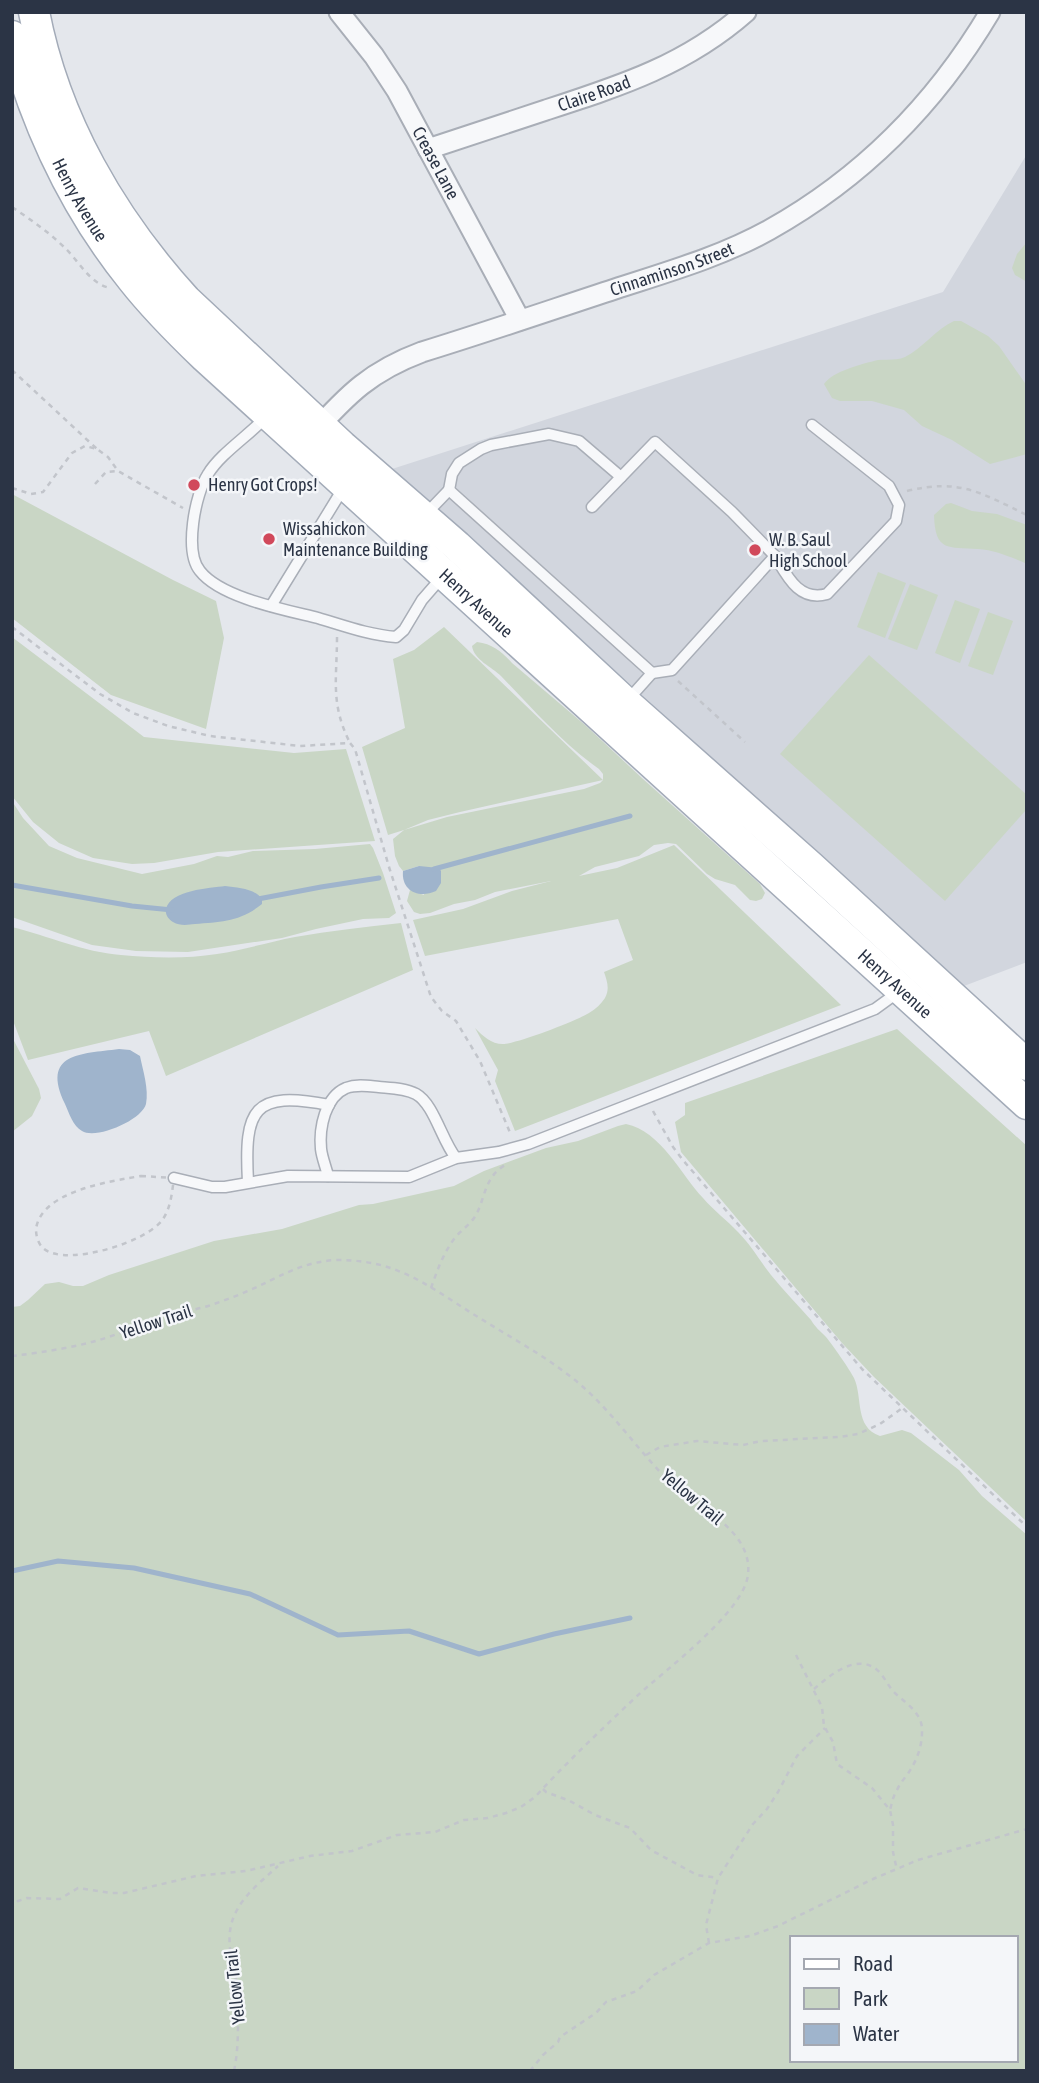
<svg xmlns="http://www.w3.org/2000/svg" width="1039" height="2083" font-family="'Asap Condensed',sans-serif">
	<rect width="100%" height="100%" fill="#e4e7ec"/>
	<path fill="#d2d6de" d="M1027,154V962L964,986L392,469L943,292Z"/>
	<g fill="#c9d6c5" fill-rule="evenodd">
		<path d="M1027,242V282L1015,275L1012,268L1017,254Z"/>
		<path d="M954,321H961L988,336L999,346L1027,386V454L990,464L952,440L922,426L904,410L872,401H840L832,398L824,384C833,371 862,364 878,360C887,359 897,361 905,357C923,348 936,329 954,321Z"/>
		<path d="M12,494L173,580L216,601L224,638L206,729L111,695L12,618Z"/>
		<path d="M951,503L972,511L997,514L1027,525V564C1011,557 995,550 978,549C948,547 935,552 934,515L946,504Z"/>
		<path d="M878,572L906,583L885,638L857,627Z"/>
		<path d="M910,584L938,595L917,650L888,639Z"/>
		<path d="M955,600L980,609L960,663L935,653Z"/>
		<path d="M988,612L1013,621L993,675L968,666Z"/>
		<path d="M444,627L603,780V774L599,769C562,743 532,708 501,676C492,667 474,660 472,646L477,642C493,644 502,652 512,663L585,725L643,779L760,884L765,893L762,899L756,901L750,900L735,885L715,879L707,874L676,844L668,843L654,845L639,856L595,867L579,876L617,868L674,845L841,1005L515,1131L495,1081L498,1070L475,1028C483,1036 491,1044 503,1044C516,1044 576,1021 589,1013C596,1009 601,1004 605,998C610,989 607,981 604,972L633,960L618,919L425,956L413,920L463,909L512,891L551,881L495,892L475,900L454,904L430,913L420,914L414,912L407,901L410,890L424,895L419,866L403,871L399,866L395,856L393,839L404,830L388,835L362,747L405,728L393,659L414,650ZM603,780L600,783L584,789L447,817L404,830L428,820L460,812Z"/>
		<path d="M12,637L144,737L294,753L346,749L375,841L218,852L154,863L132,864L93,858L59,843L33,822L12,796Z"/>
		<path d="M869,655L1027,795V809L945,901L780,754Z"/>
		<path d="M12,801L23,818L49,846L77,858L142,874L194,864L217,856L228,857L253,851L315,849L370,844L373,848L383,873L396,913L389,918L363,919L316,929L282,938L188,952L136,951L92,945L12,917Z"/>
		<path d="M401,923L413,970L166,1076L149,1031L28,1060L12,1018V927C49,936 83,952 121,955C152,958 186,959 217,954C243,950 269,942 295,937C330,931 365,927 401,923Z"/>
		<path d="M897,1029L1027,1146V1522L874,1377L842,1343L681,1152L675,1122L685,1115V1103Z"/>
		<path d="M12,1037L39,1089L41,1098L32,1116L12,1132Z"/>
		<path d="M626,1124C661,1131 681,1175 703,1198C714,1211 727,1220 738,1232C751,1245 760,1261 771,1275C784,1291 798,1305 811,1320C815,1327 820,1331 826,1337C832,1344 850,1370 854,1378C863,1397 854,1427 880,1436L902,1430L911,1433L959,1470L982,1496L1027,1535V2071H12V1307L20,1306L28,1300L45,1284L59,1282L73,1286H83L109,1275L214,1241L282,1229L359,1205L373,1204L454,1186L484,1171L546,1148L578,1141L618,1126ZM792,1938H1016V2060H792Z"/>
	</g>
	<g fill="#9fb4cc">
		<path d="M419,866L439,868L441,871V883L436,891C419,899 401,891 403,871Z"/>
		<path d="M225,886C238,888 254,888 262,899V904C240,922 221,922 195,924C187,925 180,926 173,922C168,919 165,914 166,909C170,890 210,888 225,886Z"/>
		<path d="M119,1049L130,1050L140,1056C143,1071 149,1089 146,1104C142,1120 96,1140 82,1131C73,1126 69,1113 65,1104C41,1053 80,1054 119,1049Z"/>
	</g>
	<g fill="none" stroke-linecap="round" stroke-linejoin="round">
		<g stroke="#9fb4cc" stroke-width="5">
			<path d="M434,869L630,816"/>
			<path d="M12,885L132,906L172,910"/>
			<path d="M258,899L321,887L379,878"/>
			<path d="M12,1571L58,1561L134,1568L250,1594L338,1635L409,1631L479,1654L554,1634L630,1618"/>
		</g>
		<g stroke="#a9aeb7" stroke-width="13">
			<g id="service">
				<path d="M265,418C248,436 220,454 208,474C195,494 184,552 200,571C221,598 286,610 318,618C345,626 369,635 396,637L404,630L422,600L442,577"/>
				<path d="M449,490L452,474L459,463L481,449L491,445L549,434L579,441L621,477"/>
				<path d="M592,507L655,442L732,512L775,556"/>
				<path d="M424,516L449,490L652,673L627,701"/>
				<path d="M271,606L344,487"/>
				<path d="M652,673L672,670L775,556C787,576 799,602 827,594L896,521L899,505L889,486L812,425"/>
				<path d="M328,1176C326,1167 322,1158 321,1149C319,1128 325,1097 346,1088C357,1084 368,1086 379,1087C391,1088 405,1088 416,1094C434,1104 442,1141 456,1158"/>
				<path d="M174,1178L212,1187H225L288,1176L409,1177L456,1158L499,1152L528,1144L875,1009L897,993"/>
				<path d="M248,1182C244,1109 253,1090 329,1105"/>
			</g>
		</g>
		<g stroke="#a9aeb7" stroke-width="23">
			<g id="minor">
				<path id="s1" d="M339,12L374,56L397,91L520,320"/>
				<path id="s2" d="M428,149C467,136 506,123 546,110C620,86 686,65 746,12"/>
				<path id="s3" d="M312,434C348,394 371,371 422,352C487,332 551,310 615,289C667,272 720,257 769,230C862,178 936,103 990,12"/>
			</g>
		</g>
		<g stroke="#a3abb8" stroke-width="33">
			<g id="primary">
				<path d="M34,12C55,121 112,219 186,300L342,446L457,546L625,702L810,866L1027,1065"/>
				<path id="s4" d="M12,36C36,125 74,207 132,279C154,307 179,332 205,357L1027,1104"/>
			</g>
		</g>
		<g stroke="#c2c5cb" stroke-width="2.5" stroke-dasharray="5 5" stroke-linecap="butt">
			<path d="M12,207C31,220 49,232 65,248C79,261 90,284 110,288"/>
			<path d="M12,370L97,449"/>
			<path d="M95,484L106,472L118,471"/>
			<path d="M12,488L31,494L43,492L72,453L85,446L97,449L108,457L118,471L183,508"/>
			<path d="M907,491C960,478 981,493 1027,515"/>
			<path d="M12,627L100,694L133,713L168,726L210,736L300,746L350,743L355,749L389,867L431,997L442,1011L456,1021L480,1061L511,1135"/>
			<path d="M337,637C337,679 330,703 350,743"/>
			<path d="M678,681L745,742"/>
			<path d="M653,1111L673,1147L682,1159L862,1369L1027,1527"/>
			<path d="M141,1176L174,1178C172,1192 171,1207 163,1219C148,1242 67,1267 44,1249C38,1244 36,1236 36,1229C41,1191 111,1181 141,1176Z"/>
			<path d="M431,1288C437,1271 443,1254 454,1239C461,1230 470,1225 476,1215C486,1196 484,1178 505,1165"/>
			<path d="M12,1356C45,1352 86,1346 117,1334C130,1329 143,1323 156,1319C173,1313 191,1311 208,1306C229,1299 250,1291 269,1281C292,1270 311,1261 337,1260C359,1260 380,1263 401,1272C428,1283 453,1302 478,1317C513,1339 551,1359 582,1386C615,1415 640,1453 671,1483C698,1508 753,1530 748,1575C743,1613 665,1670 637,1696C602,1729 567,1762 535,1797L521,1807L506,1813L488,1818L464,1820L435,1832L397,1835L352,1851L310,1856L246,1871L196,1876L124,1893H111L78,1888L60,1899L27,1898L18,1901L12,1907"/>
			<path d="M646,1455L660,1447L697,1441L743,1445L761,1441L839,1437L858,1434L880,1424L901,1409"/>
			<path d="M796,1655L822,1707L824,1726L833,1742L837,1764L872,1788L890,1810L893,1825V1852L897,1870"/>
			<path d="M814,1689C828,1677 855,1653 876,1669C884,1675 888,1687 896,1694C908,1705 923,1714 922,1732C922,1746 917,1760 909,1772C905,1778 900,1783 897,1790C893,1796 892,1803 890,1810"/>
			<path d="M543,1789L546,1792L570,1801L595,1815L630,1828L651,1850L697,1875L718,1878"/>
			<path d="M709,1943L706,1925L718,1878L753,1824L767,1809L778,1792L797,1756L825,1728"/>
			<path d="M234,2071C238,2051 238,2036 238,2017C238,2009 240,2002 239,1995C235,1967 221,1938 237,1910C246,1893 264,1879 278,1866"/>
			<path d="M530,2071L543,2055L558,2042L560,2037L596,2013L606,2002L637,1991L654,1975L709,1943L750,1936L778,1926L873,1879L918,1860L1027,1829"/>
		</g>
		<use href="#service" stroke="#f7f8fa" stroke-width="10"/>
		<use href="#minor" stroke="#f7f8fa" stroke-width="19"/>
		<use href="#primary" stroke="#fff" stroke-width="30"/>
	</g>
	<g fill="#d1495b" stroke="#f4f6f9" stroke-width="2.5">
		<circle cx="194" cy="485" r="7"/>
		<circle cx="269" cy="539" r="7"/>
		<circle cx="755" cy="550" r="7"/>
	</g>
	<g text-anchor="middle" stroke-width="5" stroke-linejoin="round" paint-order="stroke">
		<g font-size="18" fill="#2b3445" stroke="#f4f6f9">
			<text dy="6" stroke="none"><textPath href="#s2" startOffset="175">Claire Road</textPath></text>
			<text dy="6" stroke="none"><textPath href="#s1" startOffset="180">Crease Lane</textPath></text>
			<text dy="6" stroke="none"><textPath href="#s4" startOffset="178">Henry Avenue</textPath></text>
			<text dy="6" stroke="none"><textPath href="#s3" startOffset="402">Cinnaminson Street</textPath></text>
			<text dy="6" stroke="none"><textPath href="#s4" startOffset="746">Henry Avenue</textPath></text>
			<text dy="6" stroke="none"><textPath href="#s4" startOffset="1312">Henry Avenue</textPath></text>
			<text transform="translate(156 1322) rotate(-18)" y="6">Yellow Trail</text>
			<text transform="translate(692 1497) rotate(40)" y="6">Yellow Trail</text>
			<text transform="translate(235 1987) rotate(-96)" y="6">Yellow Trail</text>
		</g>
		<g font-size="18" fill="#2b3445" stroke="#f4f6f9" text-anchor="start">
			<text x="208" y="491">Henry Got Crops!</text>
			<text x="283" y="535">Wissahickon<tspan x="283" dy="21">Maintenance Building</tspan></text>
			<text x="769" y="546">W. B. Saul<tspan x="769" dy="21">High School</tspan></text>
		</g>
	</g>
	<rect width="1039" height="2083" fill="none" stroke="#2b3445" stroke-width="28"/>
	<rect x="790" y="1936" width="228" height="126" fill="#f4f6f9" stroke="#a4a8b1" stroke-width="2"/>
	<rect x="804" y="1959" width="35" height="10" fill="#ffffff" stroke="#a4a8b1" stroke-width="2"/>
	<text x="853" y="1971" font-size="21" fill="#2b3445">Road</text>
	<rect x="804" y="1988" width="35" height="21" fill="#c9d6c5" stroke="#a4a8b1" stroke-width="2"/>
	<text x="853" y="2006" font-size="21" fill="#2b3445">Park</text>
	<rect x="804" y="2024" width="35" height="21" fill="#9fb4cc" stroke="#a4a8b1" stroke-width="2"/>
	<text x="853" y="2041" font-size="21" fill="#2b3445">Water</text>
</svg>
